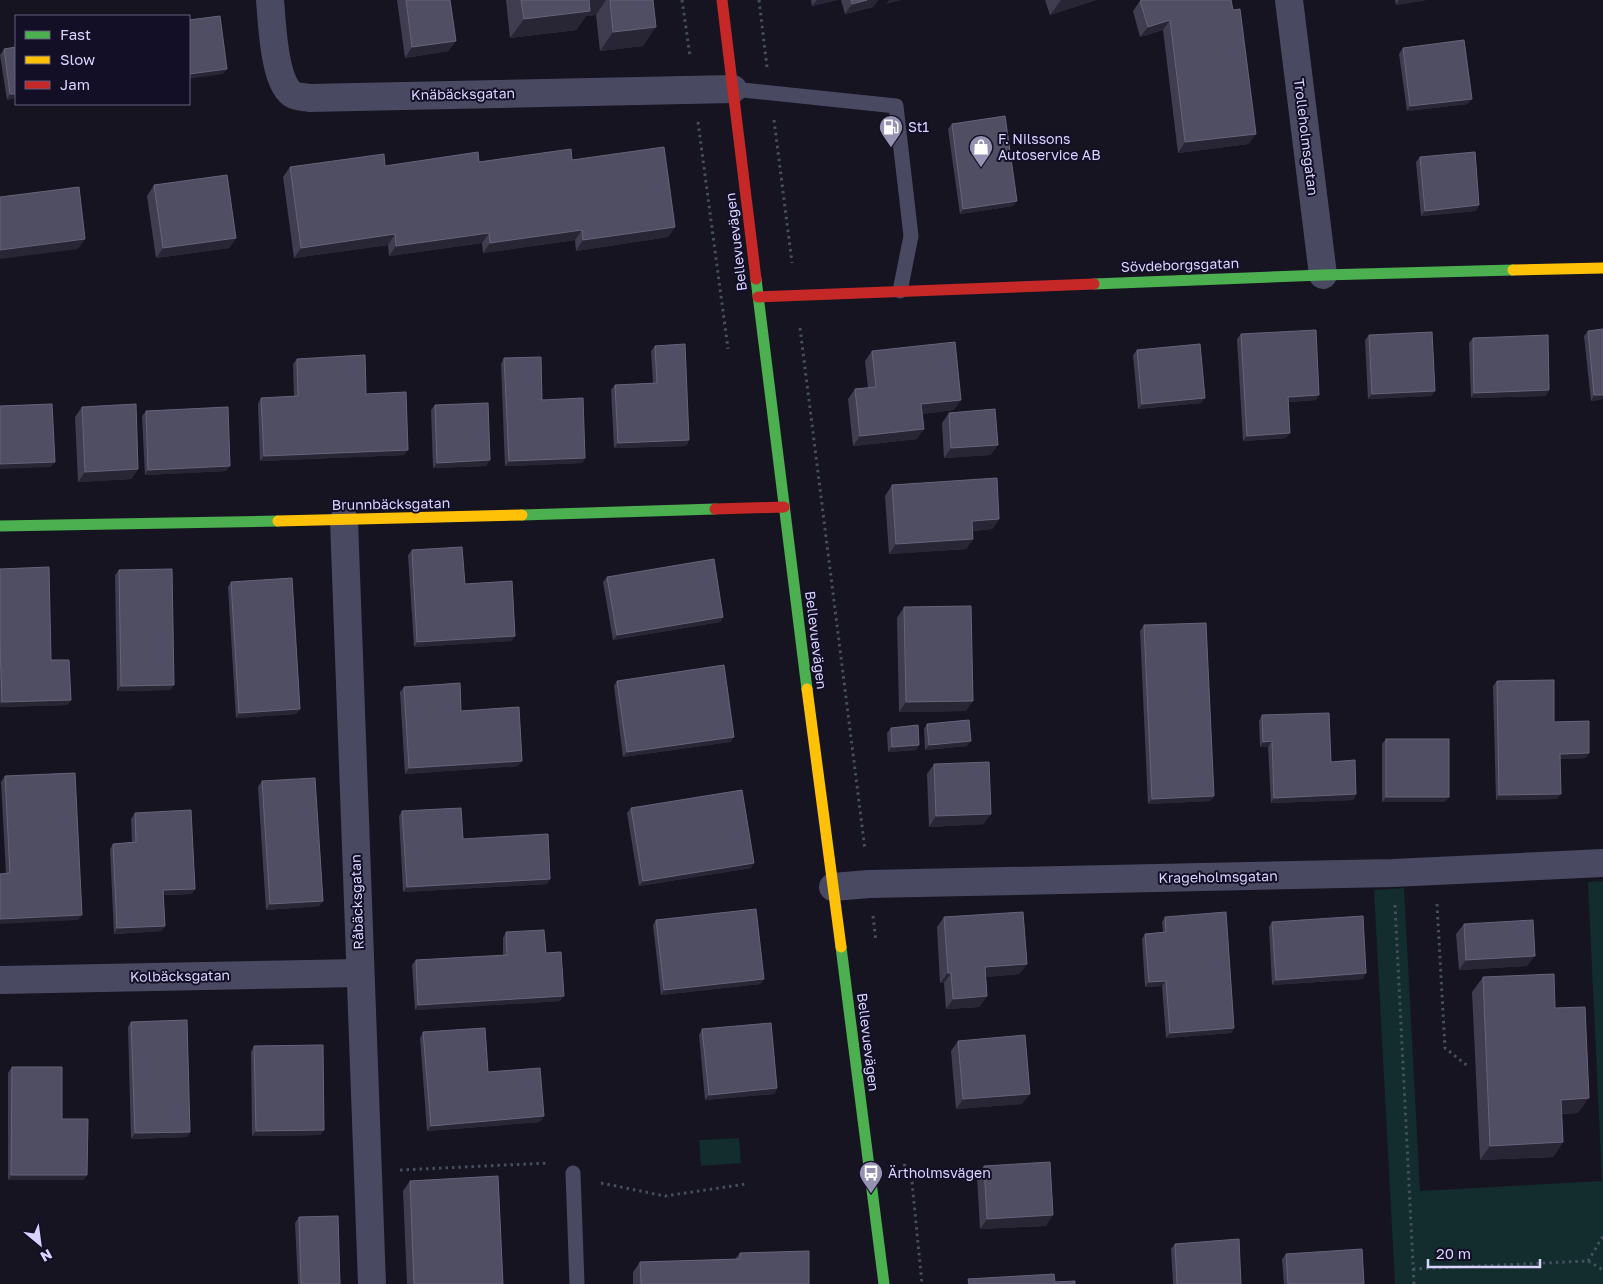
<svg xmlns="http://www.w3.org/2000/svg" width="1603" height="1284" font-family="'Golos Text',sans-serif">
	<rect width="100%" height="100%" fill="#161421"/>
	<g fill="#132c2d">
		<path d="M1603,881V1284H1395L1374,890L1404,888L1420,1191L1602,1181L1588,882Z"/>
		<path d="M739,1138L741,1163L701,1166L699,1140Z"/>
	</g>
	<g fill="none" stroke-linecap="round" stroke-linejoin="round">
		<g stroke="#44505f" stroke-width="3" stroke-dasharray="2.5 4" stroke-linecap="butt">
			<path d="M682,0L690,56"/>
			<path d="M759,0L767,67"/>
			<path d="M774,120L792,263"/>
			<path d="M698,122L728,349"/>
			<path d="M800,328L865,850"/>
			<path d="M1437,904L1445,1048L1469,1067"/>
			<path d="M1395,905L1414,1284"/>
			<path d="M873,916L876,942"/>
			<path d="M904,1164L912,1182L922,1284"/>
			<path d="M400,1170L549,1163"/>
			<path d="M601,1183L665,1196L746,1184"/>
			<path d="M1588,1261L1603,1236"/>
			<path d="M1413,1269L1588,1261L1603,1270"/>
		</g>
		<g stroke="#4a4962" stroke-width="15">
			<path d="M733,89L896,106L911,236L900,291"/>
			<path d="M573,1173L577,1284"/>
		</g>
		<g stroke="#4a4962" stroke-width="28">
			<path d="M270,0C272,21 274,87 294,95C298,97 305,97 309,98L733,89"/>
			<path d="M1289,0L1323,275"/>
			<path d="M344,520L372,1284"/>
			<path d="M833,887L869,884L1393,873L1603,863"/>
			<path d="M0,980L360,973"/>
		</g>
		<g stroke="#4caf50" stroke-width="11">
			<path d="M756,279L807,689"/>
			<path d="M1094,284L1323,275L1513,270"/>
			<path d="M522,515L715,509"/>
			<path d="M0,526L278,521"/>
			<path d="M841,947L884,1284"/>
		</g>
		<g stroke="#ffc107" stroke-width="11">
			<path d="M1513,270L1603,268"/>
			<path d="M278,521L522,515"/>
			<path d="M807,689L841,947"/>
		</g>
		<g stroke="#c62828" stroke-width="11">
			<path d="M722,0L756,279"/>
			<path d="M758,297L1094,284"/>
			<path d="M715,509L784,507"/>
		</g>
	</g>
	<g fill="#403d50">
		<path d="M397,0H450L456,41L448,51L405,58Z"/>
		<path d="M506,0H653L643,46L600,51L596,15L586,16L576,30L510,38Z"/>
		<path d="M811,0H837L812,6Z"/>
		<path d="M841,0H878L873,7L845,14Z"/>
		<path d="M1045,0H1096L1050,15Z"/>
		<path d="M1231,0L1256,134L1248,144L1178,153L1163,30L1140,37L1133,11L1140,1Z"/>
		<path d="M1395,0H1426L1396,5Z"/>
		<path d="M1403,48L1468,104L1407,111L1399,54Z"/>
		<path d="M4,49L16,98L7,100L0,55Z"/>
		<path d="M952,124L1013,206L960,214L948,129Z"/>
		<path d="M1420,157L1476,211L1421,216L1416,162Z"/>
		<path d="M572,160L675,227L668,237L576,251L575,240L483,253L482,243L389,256L388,245L294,258L283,177L290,167L385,166L479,162Z"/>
		<path d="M154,185L236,238L229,248L156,258L147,196Z"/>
		<path d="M1588,331L1603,399L1591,401L1584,336Z"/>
		<path d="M1241,334L1316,400L1288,402L1286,438L1243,441L1237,339Z"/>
		<path d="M1369,335L1435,391L1431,396L1368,399L1365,340Z"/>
		<path d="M1473,338L1546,396L1471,398L1469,343Z"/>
		<path d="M655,346L689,440L686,446L614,448L611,390L615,385L653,383L651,351Z"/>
		<path d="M1137,350L1201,403L1138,409L1133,355Z"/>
		<path d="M872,351L954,410L922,414L917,439L853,446L848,399L855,389L868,388L865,361Z"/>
		<path d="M504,358L585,458L582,463L505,466L501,364Z"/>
		<path d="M297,359L366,394L404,455L260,461L258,404L261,398L294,397L293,364Z"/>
		<path d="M435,405L486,466L433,468L431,410Z"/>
		<path d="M82,407L138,469L131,479L78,482L75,417Z"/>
		<path d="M146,411L226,471L145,475L142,416Z"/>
		<path d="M949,413L998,445L990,455L944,458L942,423Z"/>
		<path d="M892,485L999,519L992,529L973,531V539L966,549L889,554L885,496Z"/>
		<path d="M412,550L465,584L515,636L511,641L414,647L408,555Z"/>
		<path d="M0,569L51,660L71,700L67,705L0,707Z"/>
		<path d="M119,570L174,685L170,690L117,691L115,575Z"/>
		<path d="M607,577L723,617L720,622L613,640L603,582Z"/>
		<path d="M231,582L300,709L296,714L236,718L228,587Z"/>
		<path d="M904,607L966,711L899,712L897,618Z"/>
		<path d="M1144,625L1214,796L1210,801L1148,804L1140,631Z"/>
		<path d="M617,681L734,737L730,742L623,757L614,686Z"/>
		<path d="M1497,681L1554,722L1586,758L1560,759L1557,799L1496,800L1493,686Z"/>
		<path d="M404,687L461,711L518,766L405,774L400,692Z"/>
		<path d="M1262,715L1331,762L1356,794L1353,800L1271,803L1268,747H1260L1259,721Z"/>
		<path d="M927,724L967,746L925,750L924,729Z"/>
		<path d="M891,728L919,745L916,750L888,752L887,733Z"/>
		<path d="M1386,739L1445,802H1382V744Z"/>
		<path d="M934,764L984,824L929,827L927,774Z"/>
		<path d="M5,776L78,920L6,874L1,782Z"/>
		<path d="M262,781L323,901L319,906L266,910L258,787Z"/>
		<path d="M631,808L751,868L639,886L627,813Z"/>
		<path d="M402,811L550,879L547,884L403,892L399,816Z"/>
		<path d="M135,813L195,889L191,894L163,895L165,926L161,931L114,934L110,849L113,844L132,843L131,819Z"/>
		<path d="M944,917L1027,964L1019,974L986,977L987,996L979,1007L946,1009L944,983H940L937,927Z"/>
		<path d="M1165,917L1234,1028L1231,1033L1166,1038L1162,986L1145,987L1142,939L1145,934L1163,932L1162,922Z"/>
		<path d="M656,920L764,979L760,984L661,995L653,925Z"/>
		<path d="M1272,922L1363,979L1272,985L1269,927Z"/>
		<path d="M1464,924L1527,966L1459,970L1456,934Z"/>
		<path d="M506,932L560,1001L415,1010L412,965L416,960L503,955V938Z"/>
		<path d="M1483,977L1555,1008L1578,1113L1562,1114L1563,1142L1553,1157L1480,1160L1472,992Z"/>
		<path d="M131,1022L190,1132L187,1137L131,1139L128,1027Z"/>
		<path d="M702,1029L777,1088L774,1094L705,1100L699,1035Z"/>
		<path d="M423,1032L488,1072L540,1122L427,1131L420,1038Z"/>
		<path d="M958,1041L1022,1104L956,1109L951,1051Z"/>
		<path d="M254,1046L324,1130L320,1135L252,1136L251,1052Z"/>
		<path d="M12,1067L62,1119L84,1180H8V1073Z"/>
		<path d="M984,1166L1046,1226L980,1229L977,1176Z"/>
		<path d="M410,1181L503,1284H407L403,1191Z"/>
		<path d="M299,1217L340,1284H298L295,1223Z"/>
		<path d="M1175,1244L1241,1284H1173L1171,1249Z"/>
		<path d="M740,1253L809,1284H633V1272L640,1262L735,1259Z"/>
		<path d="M1286,1254L1364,1284H1284L1282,1259Z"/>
	</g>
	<g fill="#282635">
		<path d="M587,0H606L596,15L586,16L576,30L510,38L524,19Z"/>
		<path d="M817,0H837L812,6Z"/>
		<path d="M867,0H878L873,7L845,14L852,4Z"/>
		<path d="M889,0H902L886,4Z"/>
		<path d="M1061,0H1096L1050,15Z"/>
		<path d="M1399,0H1426L1396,5Z"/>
		<path d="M1170,20L1163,30L1140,37L1148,27Z"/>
		<path d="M656,27L643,46L600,51L613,32Z"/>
		<path d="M456,41L448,51L405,58L412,47Z"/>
		<path d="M227,69L223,74L189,79V74Z"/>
		<path d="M10,94H16V98L7,100Z"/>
		<path d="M1472,99L1468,104L1407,111L1410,106Z"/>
		<path d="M1256,134L1248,144L1178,153L1185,142Z"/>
		<path d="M1017,201L1013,206L960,214L963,209Z"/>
		<path d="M1479,205L1476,211L1421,216L1425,211Z"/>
		<path d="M675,227L668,237L576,251L583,240Z"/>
		<path d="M582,230L575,240L483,253L490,243Z"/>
		<path d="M489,233L482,243L389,256L396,246Z"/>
		<path d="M395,234L388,245L294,258L301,248Z"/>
		<path d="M236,238L229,248L156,258L163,248Z"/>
		<path d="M85,239L78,249L0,259V250Z"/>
		<path d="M1549,390L1546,396L1471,398L1474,393Z"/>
		<path d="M1435,391L1431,396L1368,399L1372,394Z"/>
		<path d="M1319,395L1316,400L1284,402L1288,397Z"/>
		<path d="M1594,395H1603V399L1591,401Z"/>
		<path d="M1205,398L1201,403L1138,409L1142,404Z"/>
		<path d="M961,400L954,410L914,415L921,404Z"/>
		<path d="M924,429L917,439L853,446L860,436Z"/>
		<path d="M1290,433L1286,438L1243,441L1247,436Z"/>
		<path d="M689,440L686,446L614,448L618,443Z"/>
		<path d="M998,445L990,455L944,458L951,448Z"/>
		<path d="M408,450L404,455L260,461L264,456Z"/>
		<path d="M585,458L582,463L505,466L509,461Z"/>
		<path d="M490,460L486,466L433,468L437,463Z"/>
		<path d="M55,462L51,467L0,469V464Z"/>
		<path d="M230,466L226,471L145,475L148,470Z"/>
		<path d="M138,469L131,479L78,482L85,472Z"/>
		<path d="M999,519L992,529L965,532L972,521Z"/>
		<path d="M973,539L966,549L889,554L896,544Z"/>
		<path d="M723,617L720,622L613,640L617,635Z"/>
		<path d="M515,636L511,641L414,647L417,642Z"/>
		<path d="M174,685L170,690L117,691L121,686Z"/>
		<path d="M71,700L67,705L0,707V704L2,702Z"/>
		<path d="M973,701L966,711L899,712L906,702Z"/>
		<path d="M300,709L296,714L236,718L239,713Z"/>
		<path d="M734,737L730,742L623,757L627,752Z"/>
		<path d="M971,741L967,746L925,750L929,745Z"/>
		<path d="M1272,741L1268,747H1260L1263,742Z"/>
		<path d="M919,745L916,750L888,752L892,747Z"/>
		<path d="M1589,753L1586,758L1556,759L1560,754Z"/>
		<path d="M522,761L518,766L405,774L409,768Z"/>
		<path d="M1356,794L1353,800L1271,803L1274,798Z"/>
		<path d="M1561,794L1557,799L1496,800L1499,795Z"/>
		<path d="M1214,796L1210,801L1148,804L1152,799Z"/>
		<path d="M1386,797H1449L1445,802H1382Z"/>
		<path d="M991,814L984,824L929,827L936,816Z"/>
		<path d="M754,863L751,868L639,886L643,881Z"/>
		<path d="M550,879L547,884L403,892L407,887Z"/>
		<path d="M195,889L191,894L160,895L163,890Z"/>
		<path d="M323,901L319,906L266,910L270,904Z"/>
		<path d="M82,915L78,920L0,924V919Z"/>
		<path d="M165,926L161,931L114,934L117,928Z"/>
		<path d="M1535,956L1527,966L1459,970L1466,960Z"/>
		<path d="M1027,964L1019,974L978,978L985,967Z"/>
		<path d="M948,973H951L944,983H940Z"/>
		<path d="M1366,973L1363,979L1272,985L1276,980Z"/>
		<path d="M764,979L760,984L661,995L664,990Z"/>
		<path d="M1166,981L1162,986L1145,987L1149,982Z"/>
		<path d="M564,996L560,1001L415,1010L418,1005Z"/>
		<path d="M987,996L979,1007L946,1009L953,999Z"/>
		<path d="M1234,1028L1231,1033L1166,1038L1170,1033Z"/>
		<path d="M777,1088L774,1094L705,1100L709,1095Z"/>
		<path d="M1030,1094L1022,1104L956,1109L963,1099Z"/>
		<path d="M1589,1098L1578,1113L1551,1114L1561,1100Z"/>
		<path d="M544,1116L540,1122L427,1131L431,1126Z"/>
		<path d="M324,1130L320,1135L252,1136L256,1131Z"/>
		<path d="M190,1132L187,1137L131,1139L135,1133Z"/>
		<path d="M1563,1142L1553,1157L1480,1160L1490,1146Z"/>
		<path d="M11,1175H87L84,1180H8Z"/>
		<path d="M1053,1215L1046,1226L980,1229L987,1219Z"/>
	</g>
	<g fill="#504e63" stroke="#66637b">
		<path d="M406,0H450L456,41L412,47Z"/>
		<path d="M521,0H589L590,11L524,19Z"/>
		<path d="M610,0H653L656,27L613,32Z"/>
		<path d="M851,0H867L852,4Z"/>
		<path d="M1143,0H1231L1233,10L1240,9L1256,134L1185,142L1170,20L1148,27L1140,1Z"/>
		<path d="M220,16L227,69L189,74V20Z"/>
		<path d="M1464,40L1472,99L1410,106L1403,48Z"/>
		<path d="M16,47V94H10L4,49Z"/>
		<path d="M1005,116L1017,201L963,209L952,124Z"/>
		<path d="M664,147L675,227L583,240L582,230L490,243L489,233L396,246L395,234L301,248L290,167L384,154L385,166L478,152L479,162L571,149L572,160Z"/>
		<path d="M1475,152L1479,205L1425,211L1420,157Z"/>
		<path d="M227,175L236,238L163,248L154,185Z"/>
		<path d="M79,187L85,239L0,250V197Z"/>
		<path d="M1603,329V395H1594L1588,331Z"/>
		<path d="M1316,330L1319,395L1288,397L1290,433L1247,436L1241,334Z"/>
		<path d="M1432,332L1435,391L1372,394L1369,335Z"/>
		<path d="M1548,335L1549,390L1474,393L1473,338Z"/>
		<path d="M955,342L961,400L921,404L924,429L860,436L855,389L876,387L872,351Z"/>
		<path d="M685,344L689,440L618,443L615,385L657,383L655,346Z"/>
		<path d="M1200,344L1205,398L1142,404L1137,350Z"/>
		<path d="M365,355L366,394L406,392L408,450L264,456L261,398L298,396L297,359Z"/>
		<path d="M541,357L542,400L583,398L585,458L509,461L504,358Z"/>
		<path d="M488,403L490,460L437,463L435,405Z"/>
		<path d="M52,404L55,462L0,464V406Z"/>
		<path d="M136,404L138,469L85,472L82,407Z"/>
		<path d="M228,407L230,466L148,470L146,411Z"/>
		<path d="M995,409L998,445L951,448L949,413Z"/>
		<path d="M997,478L999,519L972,521L973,539L896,544L892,485Z"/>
		<path d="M462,547L465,584L512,581L515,636L417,642L412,550Z"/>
		<path d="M714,559L723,617L617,635L607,577Z"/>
		<path d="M49,567L51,660H69L71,700L2,702L0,642V569Z"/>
		<path d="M172,569L174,685L121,686L119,570Z"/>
		<path d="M292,578L300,709L239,713L231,582Z"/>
		<path d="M971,606L973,701L906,702L904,607Z"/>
		<path d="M1206,623L1214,796L1152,799L1144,625Z"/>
		<path d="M724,665L734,737L627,752L617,681Z"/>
		<path d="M1554,680V722L1589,721V753L1560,754L1561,794L1499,795L1497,681Z"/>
		<path d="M460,683L461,711L519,707L522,761L409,768L404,687Z"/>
		<path d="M1329,713L1331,762L1355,760L1356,794L1274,798L1272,741L1263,742L1262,715Z"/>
		<path d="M969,720L971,741L929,745L927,724Z"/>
		<path d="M918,725L919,745L892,747L891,728Z"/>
		<rect x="1386" y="739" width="63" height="58"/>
		<path d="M989,762L991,814L936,816L934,764Z"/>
		<path d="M75,773L82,915L0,919V874L10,873L5,776Z"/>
		<path d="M315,778L323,901L270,904L262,781Z"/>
		<path d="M742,790L754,863L643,881L631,808Z"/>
		<path d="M461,808L463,839L548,834L550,879L407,887L402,811Z"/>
		<path d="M191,810L195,889L163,890L165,926L117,928L113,844L136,842L135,813Z"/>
		<path d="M756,909L764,979L664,990L656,920Z"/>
		<path d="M1023,912L1027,964L985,967L987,996L953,999L951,973H948L944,917Z"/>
		<path d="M1226,912L1234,1028L1170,1033L1166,981L1149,982L1145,934L1166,932L1165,917Z"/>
		<path d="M1363,916L1366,973L1276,980L1272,922Z"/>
		<path d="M1533,920L1535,956L1466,960L1464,924Z"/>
		<path d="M544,930L546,953L561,952L564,996L418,1005L416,960L507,955L506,932Z"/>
		<path d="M1554,974L1555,1008L1585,1007L1589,1098L1561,1100L1563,1142L1490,1146L1483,977Z"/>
		<path d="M187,1020L190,1132L135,1133L131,1022Z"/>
		<path d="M771,1023L777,1088L709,1095L702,1029Z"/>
		<path d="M485,1028L488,1072L540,1068L544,1116L431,1126L423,1032Z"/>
		<path d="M1025,1035L1030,1094L963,1099L958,1041Z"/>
		<path d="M323,1045L324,1130L256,1131L254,1046Z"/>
		<path d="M12,1067H62V1119H88L87,1175H11Z"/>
		<path d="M1050,1162L1053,1215L987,1219L984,1166Z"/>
		<path d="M498,1176L503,1284H414L410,1181Z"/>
		<path d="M338,1216L340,1284H301L299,1217Z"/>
		<path d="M1239,1239L1241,1284H1177L1175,1244Z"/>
		<path d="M1362,1249L1364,1284H1288L1286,1254Z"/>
		<path d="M809,1251V1284H641L640,1262L740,1259V1253Z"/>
		<path d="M1054,1274L1055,1282L1075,1281V1284H969L968,1279Z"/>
	</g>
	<defs>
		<g id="fuel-pin" transform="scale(1.25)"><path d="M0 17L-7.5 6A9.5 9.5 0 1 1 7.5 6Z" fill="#9591b1" stroke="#130f26"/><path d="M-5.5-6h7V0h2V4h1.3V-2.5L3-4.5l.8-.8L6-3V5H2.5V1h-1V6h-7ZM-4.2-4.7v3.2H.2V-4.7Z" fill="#fff"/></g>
		<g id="shop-pin" transform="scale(1.25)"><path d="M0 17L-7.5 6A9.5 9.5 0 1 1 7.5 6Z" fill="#9591b1" stroke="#130f26"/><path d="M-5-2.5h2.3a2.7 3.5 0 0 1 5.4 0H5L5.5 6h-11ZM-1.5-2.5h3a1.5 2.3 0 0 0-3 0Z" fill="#fff"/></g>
		<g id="bus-pin" transform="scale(1.25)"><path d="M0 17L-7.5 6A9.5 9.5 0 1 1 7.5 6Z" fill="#9591b1" stroke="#130f26"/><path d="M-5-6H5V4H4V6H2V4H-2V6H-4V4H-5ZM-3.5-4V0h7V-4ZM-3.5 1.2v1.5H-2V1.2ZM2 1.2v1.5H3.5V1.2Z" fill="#fff"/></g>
	</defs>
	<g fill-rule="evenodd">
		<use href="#fuel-pin" x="891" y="127"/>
		<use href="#shop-pin" x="981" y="147"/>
		<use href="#bus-pin" x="871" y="1173"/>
	</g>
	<g text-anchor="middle" stroke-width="4" stroke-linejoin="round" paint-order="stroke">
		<g font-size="14" fill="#d9d4ff" stroke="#130f26">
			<text transform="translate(463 94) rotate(-1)" y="5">Knäbäcksgatan</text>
			<text transform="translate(1306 137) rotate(83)" y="5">Trolleholmsgatan</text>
			<text transform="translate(736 242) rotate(-97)" y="5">Bellevuevägen</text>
			<text transform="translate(1180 265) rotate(-2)" y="5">Sövdeborgsgatan</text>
			<text transform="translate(391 504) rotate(-1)" y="5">Brunnbäcksgatan</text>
			<text transform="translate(816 640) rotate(83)" y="5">Bellevuevägen</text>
			<text transform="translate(1218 877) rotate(-1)" y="5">Krageholmsgatan</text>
			<text transform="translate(357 902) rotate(-92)" y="5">Råbäcksgatan</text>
			<text transform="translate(180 976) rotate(-1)" y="5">Kolbäcksgatan</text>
			<text transform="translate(868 1042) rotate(83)" y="5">Bellevuevägen</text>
		</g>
		<g font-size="14" fill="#d9d4ff" stroke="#130f26" text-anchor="start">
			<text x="908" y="132">St1</text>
			<text x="998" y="144">F. Nilssons<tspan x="998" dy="16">Autoservice AB</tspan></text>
			<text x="888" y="1178">Ärtholmsvägen</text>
		</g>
	</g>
	<rect x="15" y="15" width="175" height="90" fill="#130f26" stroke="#625e7d"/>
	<rect x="25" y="31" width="25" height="8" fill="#4caf50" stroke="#625e7d"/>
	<text x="60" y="40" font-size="15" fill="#d9d4ff">Fast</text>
	<rect x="25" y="56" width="25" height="8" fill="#ffc107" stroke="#625e7d"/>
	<text x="60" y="65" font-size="15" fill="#d9d4ff">Slow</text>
	<rect x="25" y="81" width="25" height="8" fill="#c62828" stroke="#625e7d"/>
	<text x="60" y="90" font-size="15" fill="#d9d4ff">Jam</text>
	<g transform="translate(40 1244) rotate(151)" stroke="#130f26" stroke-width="4" paint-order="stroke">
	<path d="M0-4L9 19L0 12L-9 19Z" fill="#d9d4ff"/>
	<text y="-8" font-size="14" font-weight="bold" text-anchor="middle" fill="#d9d4ff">N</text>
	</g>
	<path d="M1428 1259v8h112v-8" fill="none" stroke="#d9d4ff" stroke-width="2.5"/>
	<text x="1436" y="1259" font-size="15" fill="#d9d4ff" stroke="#130f26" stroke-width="4" paint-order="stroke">20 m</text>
</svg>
